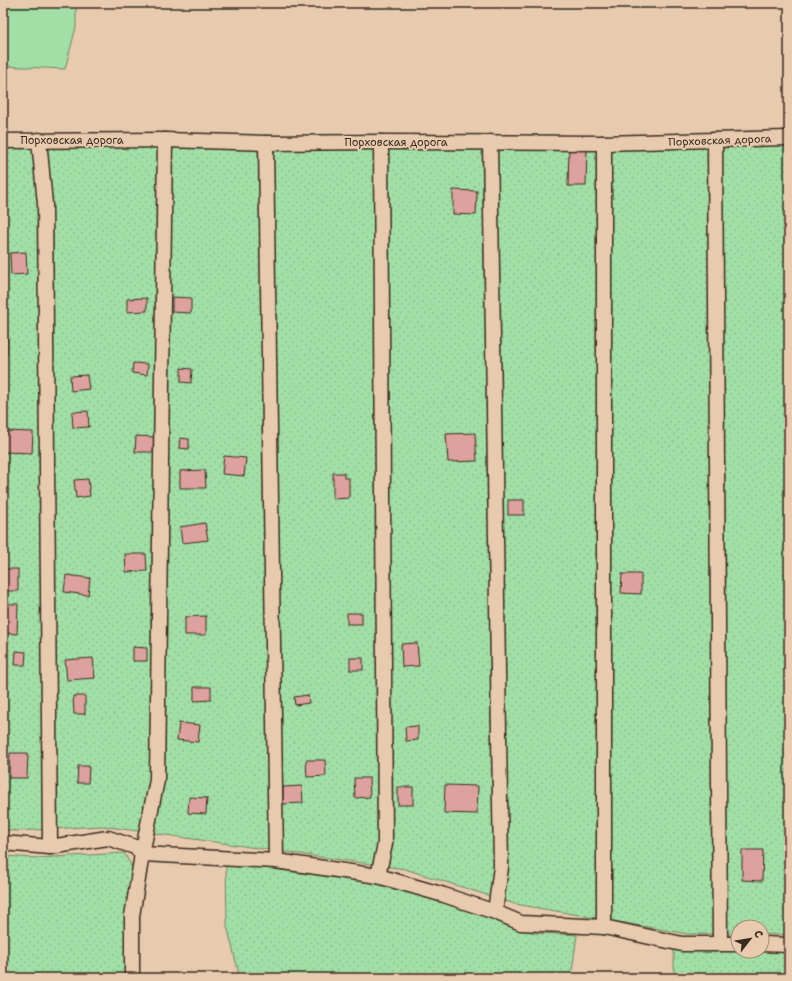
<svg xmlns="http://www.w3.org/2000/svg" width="792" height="981" font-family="'Shantell Sans',sans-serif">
	<defs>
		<pattern id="garden-dots" width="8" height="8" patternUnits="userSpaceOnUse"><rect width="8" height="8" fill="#a1dfa7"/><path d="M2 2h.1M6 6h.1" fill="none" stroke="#8cc08f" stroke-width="1.8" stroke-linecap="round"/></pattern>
	</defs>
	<rect width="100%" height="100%" fill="#e8cbaf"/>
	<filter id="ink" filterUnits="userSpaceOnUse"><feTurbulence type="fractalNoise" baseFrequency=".025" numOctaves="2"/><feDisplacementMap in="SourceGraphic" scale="8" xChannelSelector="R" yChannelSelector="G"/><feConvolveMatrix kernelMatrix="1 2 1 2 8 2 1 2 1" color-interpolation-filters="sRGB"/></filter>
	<g filter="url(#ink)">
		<path fill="#a1dfa7" stroke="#6e8462" d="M3,3H76V27L65,69L3,66Z"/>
		<g fill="url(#garden-dots)" stroke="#6e8462">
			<path d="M789,145V935L762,934V927H738V934H688L515,904L405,869L102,826L17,831L3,830V148Z"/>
			<path d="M124,853L133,868L126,978H3V856L36,858Z"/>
			<path d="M226,863L407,887L506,924L535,933L577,935L571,978H240L227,926Z"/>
			<path d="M674,949L789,951V978H674Z"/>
		</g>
		<g fill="#dda29e" stroke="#3b2a1e">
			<path d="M569,148L587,149L586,186H568Z"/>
			<path d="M453,190L477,191L476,215L453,214Z"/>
			<path d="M26,252L27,274L11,275L10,253Z"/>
			<path d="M172,297L191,298V313L172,312Z"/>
			<path d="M147,298V311L127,312V299Z"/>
			<rect x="3" y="334" width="4" height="20"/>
			<path d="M133,363L148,364L147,375L132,373Z"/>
			<path d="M181,368L192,369L191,383L181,382Z"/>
			<path d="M87,375L89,389L71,391L70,376Z"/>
			<path d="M88,411L89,427L73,428L72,412Z"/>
			<path d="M4,431L33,432L32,453L3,452Z"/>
			<path d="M475,433L477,461L448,462L446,434Z"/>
			<path d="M136,436L154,437L153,452H135Z"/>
			<path d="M180,438L189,439V449L179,448Z"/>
			<path d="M224,456L246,458L244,476L222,474Z"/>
			<path d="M205,470L206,488H180V471Z"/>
			<path d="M333,473H344V478H349V498L333,499Z"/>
			<path d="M88,479L90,496L76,498L74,480Z"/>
			<rect x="508" y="500" width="16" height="15"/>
			<path d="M205,523L208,540L182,543L180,527Z"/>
			<path d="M125,554H146L147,571L126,572Z"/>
			<rect x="3" y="569" width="15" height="22"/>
			<path d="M622,574H641V594L621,593Z"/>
			<path d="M66,575L90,578L88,595L64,592Z"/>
			<path d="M3,604H18L17,634L3,633Z"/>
			<rect x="347" y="613" width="15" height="11"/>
			<path d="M206,616V635H185V617Z"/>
			<path d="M417,643L419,666L402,667L401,644Z"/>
			<path d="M133,647L147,648V661H133Z"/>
			<path d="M16,651L26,652L25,665H15Z"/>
			<path d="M93,658L95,678L67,680L65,660Z"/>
			<rect x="350" y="658" width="13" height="12"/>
			<path d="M194,687H211V700L194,701Z"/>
			<path d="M308,695L309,703L295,705L294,697Z"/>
			<path d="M73,696H85V714H74Z"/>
			<path d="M179,723L200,725L198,742L177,740Z"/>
			<path d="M418,726V740L406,741L405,727Z"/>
			<path d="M10,753H28L27,778H9Z"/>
			<path d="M306,760H325L326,776L307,777Z"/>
			<path d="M78,766H89L88,783H77Z"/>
			<path d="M354,778H369L370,797L355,798Z"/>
			<path d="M445,785L478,786L477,814L444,813Z"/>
			<path d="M302,786L303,803L283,804V787Z"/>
			<rect x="398" y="787" width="15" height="18"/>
			<path d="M189,797L207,798L206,814L188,813Z"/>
			<path d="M742,850H763L762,881L742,880Z"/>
		</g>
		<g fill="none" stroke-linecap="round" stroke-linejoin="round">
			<g stroke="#3b2a1e" stroke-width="17">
				<g id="street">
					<path d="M39,140L45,204L50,847"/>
					<path d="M715,140L720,943"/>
					<path d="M3,141L165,140L266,143L381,142L604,143L789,138"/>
					<path d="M490,142L501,867L495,912"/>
					<path d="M266,143L276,861"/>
					<path d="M3,843L50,847L108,838L135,847L142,854L276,861L378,876L444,895L495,912L521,923L604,927L682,944H738"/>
					<path d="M378,876L385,844L381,142"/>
					<path d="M604,927V143"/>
					<path d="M762,944L789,945"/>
					<path d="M132,978V916L142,854L157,780L165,140"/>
				</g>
			</g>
			<use href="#street" stroke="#e8cbaf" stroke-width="14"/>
		</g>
	</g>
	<g text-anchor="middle" stroke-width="4" stroke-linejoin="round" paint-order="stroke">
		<g font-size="11" fill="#3b2a1e" stroke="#e8cbaf">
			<text x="72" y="144">Порховская дорога</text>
			<text transform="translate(720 140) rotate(-2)" y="4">Порховская дорога</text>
			<text x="396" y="146">Порховская дорога</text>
		</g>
	</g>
	<rect width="792" height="981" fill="none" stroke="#e8cbaf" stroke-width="16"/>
	<rect x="8" y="8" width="776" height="965" fill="none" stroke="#3b2a1e" stroke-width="1.5" filter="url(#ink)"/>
	<g transform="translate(750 939) rotate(59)"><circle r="19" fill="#e8cbaf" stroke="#a38b75"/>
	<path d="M0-3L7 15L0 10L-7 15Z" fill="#3b2a1e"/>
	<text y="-6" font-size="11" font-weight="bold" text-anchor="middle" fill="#3b2a1e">С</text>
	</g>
</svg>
